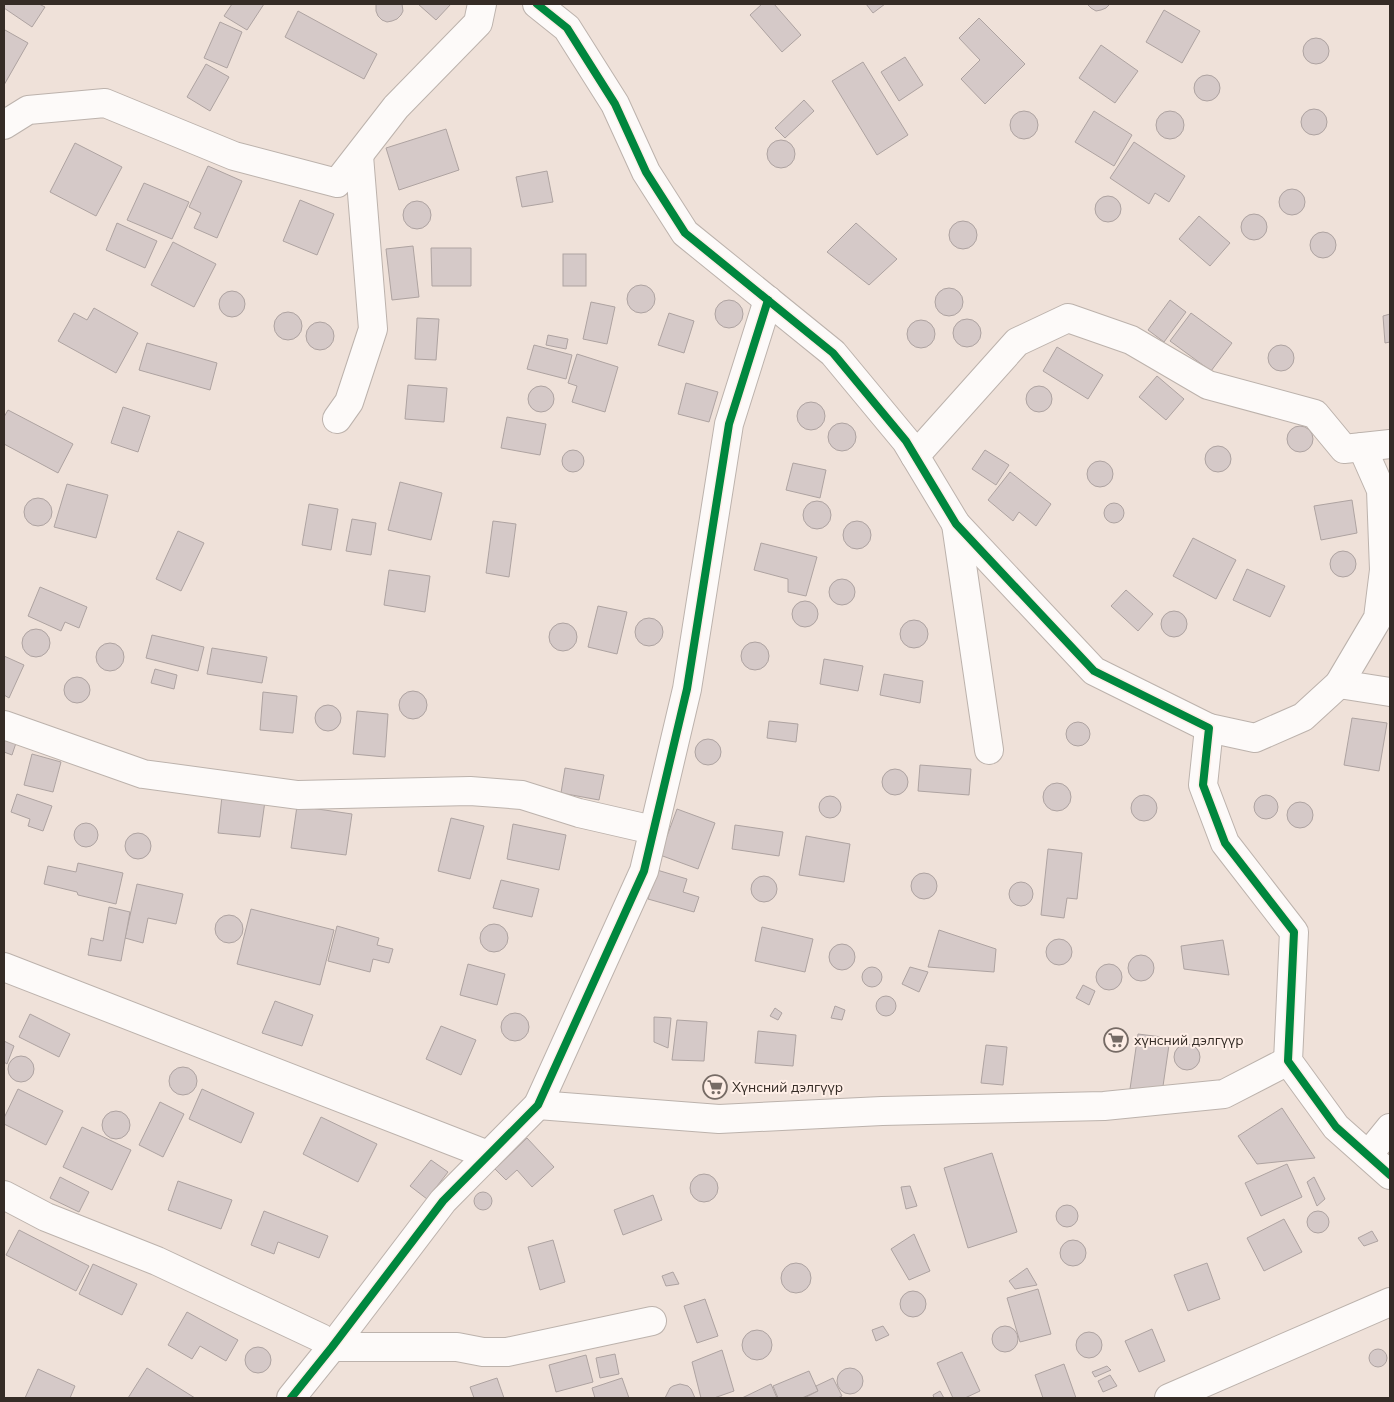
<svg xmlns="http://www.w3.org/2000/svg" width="1394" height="1402" font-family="'Nunito Sans',sans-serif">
	<rect width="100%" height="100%" fill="#efe1d9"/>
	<g fill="#d5c9c8" stroke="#aea3a1">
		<path d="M4,4H39L45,7L32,27L4,8Z"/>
		<path d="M232,4H264L247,30L224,16Z"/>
		<path d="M376,4H402L403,11L401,15L397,19L392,21L387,22L382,20L378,16L376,11Z"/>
		<path d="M418,4H451L436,20Z"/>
		<path d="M762,4H774L801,35L782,52L750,15Z"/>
		<path d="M866,4H885L873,13Z"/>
		<path d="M1087,4H1110L1106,8L1101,10L1096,11L1091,8Z"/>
		<path d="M1164,10L1200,31L1182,63L1146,42Z"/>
		<path d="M298,11L377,54L364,79L285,37Z"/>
		<path d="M979,18L1025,64L985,104L961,79L980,60L959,38Z"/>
		<path d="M220,22L242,32L227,68L204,58Z"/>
		<path d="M5,30L28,43L4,85V31Z"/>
		<circle cx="1316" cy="51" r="13"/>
		<path d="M1101,45L1138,71L1115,103L1079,78Z"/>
		<path d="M905,57L923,85L899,101L881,72Z"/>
		<path d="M863,62L908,135L877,155L832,81Z"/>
		<path d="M206,64L229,77L210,111L187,97Z"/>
		<circle cx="1207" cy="88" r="13"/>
		<path d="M804,100L814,111L785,138L775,128Z"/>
		<circle cx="1314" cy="122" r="13"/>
		<circle cx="1170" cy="125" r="14"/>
		<path d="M1094,111L1132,135L1114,166L1075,142Z"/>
		<circle cx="1024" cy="125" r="14"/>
		<path d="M446,129L459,170L399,190L386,148Z"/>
		<circle cx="781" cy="154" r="14"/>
		<path d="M1134,142L1185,176L1169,202L1155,193L1149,204L1110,178Z"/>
		<path d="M75,143L122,167L96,216L50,192Z"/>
		<path d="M208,166L242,181L217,238L194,228L201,213L189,207Z"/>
		<path d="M547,171L553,202L522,207L516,177Z"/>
		<path d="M144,183L189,202L172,239L127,220Z"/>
		<circle cx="1292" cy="202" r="13"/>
		<circle cx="1108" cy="209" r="13"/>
		<path d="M300,200L334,214L317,255L283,241Z"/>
		<circle cx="417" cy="215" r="14"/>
		<circle cx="1254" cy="227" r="13"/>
		<path d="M1199,216L1230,243L1210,266L1179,239Z"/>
		<circle cx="963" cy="235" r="14"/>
		<path d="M117,223L157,241L145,268L106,250Z"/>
		<path d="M856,223L897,259L869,285L827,252Z"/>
		<circle cx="1323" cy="245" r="13"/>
		<path d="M173,242L216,264L194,307L151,285Z"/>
		<path d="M413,246L419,297L392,300L386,249Z"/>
		<path d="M431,248H471V286H432Z"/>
		<rect x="563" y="254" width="23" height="32"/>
		<circle cx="641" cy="299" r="14"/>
		<circle cx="949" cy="302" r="14"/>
		<circle cx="232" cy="304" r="13"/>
		<path d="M1170,300L1186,312L1164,342L1148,330Z"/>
		<circle cx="729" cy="314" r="14"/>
		<path d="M591,302L615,307L607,344L583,339Z"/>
		<path d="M94,308L138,333L116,373L58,341L74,313L87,320Z"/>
		<circle cx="288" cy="326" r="14"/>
		<path d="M669,313L694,321L684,353L658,345Z"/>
		<path d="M1191,313L1232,343L1211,371L1170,341Z"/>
		<path d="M1390,314V342L1385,343L1383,316Z"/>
		<path d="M417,318L439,319L436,360L415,359Z"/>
		<circle cx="967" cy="333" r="14"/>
		<circle cx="921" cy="334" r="14"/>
		<circle cx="320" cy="336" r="14"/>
		<path d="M548,335L568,339L566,349L546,345Z"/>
		<path d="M147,343L217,363L210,390L139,370Z"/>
		<path d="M534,345L572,355L566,379L527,369Z"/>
		<circle cx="1281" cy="358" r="13"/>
		<path d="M1057,347L1103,375L1088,399L1043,371Z"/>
		<path d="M577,354L618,367L605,412L572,402L577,386L568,383Z"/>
		<path d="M1157,376L1184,399L1166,420L1139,397Z"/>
		<path d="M686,383L718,392L709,422L678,414Z"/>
		<path d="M408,385L447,388L444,422L405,419Z"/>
		<circle cx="541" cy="399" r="13"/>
		<circle cx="1039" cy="399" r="13"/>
		<circle cx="811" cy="416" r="14"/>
		<path d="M123,407L150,416L138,452L111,443Z"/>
		<path d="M8,410L73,444L58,473L4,444V417Z"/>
		<path d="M507,417L546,424L540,455L501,448Z"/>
		<circle cx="842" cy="437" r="14"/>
		<circle cx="1300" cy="439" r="13"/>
		<circle cx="1218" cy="459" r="13"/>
		<circle cx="573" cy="461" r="11"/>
		<path d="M985,450L1009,465L996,485L972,469Z"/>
		<circle cx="1100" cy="474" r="13"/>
		<path d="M793,463L826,470L820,498L786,490Z"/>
		<path d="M1010,472L1051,504L1036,526L1019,512L1013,521L988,500Z"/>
		<path d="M400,482L442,493L431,540L388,530Z"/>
		<path d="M67,484L108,495L96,538L54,527Z"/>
		<circle cx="38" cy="512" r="14"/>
		<path d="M1352,500L1357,533L1321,540L1314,506Z"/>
		<circle cx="817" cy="515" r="14"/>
		<circle cx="1114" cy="513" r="10"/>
		<path d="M309,504L338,509L331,550L302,545Z"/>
		<path d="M352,519L376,523L371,555L346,551Z"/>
		<path d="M493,521L516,524L509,577L486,573Z"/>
		<circle cx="857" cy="535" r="14"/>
		<path d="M178,531L204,543L181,591L156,579Z"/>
		<path d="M1193,538L1236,560L1216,599L1173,576Z"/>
		<path d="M761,543L817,557L806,596L788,592V579L754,570Z"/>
		<circle cx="1343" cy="564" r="13"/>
		<path d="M1247,569L1285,586L1270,617L1233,600Z"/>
		<path d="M389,570L430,576L425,612L384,605Z"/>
		<circle cx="842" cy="592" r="13"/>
		<path d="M40,587L87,607L79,628L65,622L61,631L28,616Z"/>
		<path d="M1126,590L1153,614L1138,631L1111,606Z"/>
		<circle cx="805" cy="614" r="13"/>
		<path d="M598,606L627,612L617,654L588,647Z"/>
		<circle cx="1174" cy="624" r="13"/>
		<circle cx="649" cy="632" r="14"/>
		<circle cx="914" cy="634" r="14"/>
		<circle cx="563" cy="637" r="14"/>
		<circle cx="36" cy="643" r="14"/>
		<path d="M152,635L204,647L198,671L146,658Z"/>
		<circle cx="755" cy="656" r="14"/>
		<circle cx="110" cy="657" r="14"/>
		<path d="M212,648L267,657L262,683L207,674Z"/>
		<path d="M4,656L24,665L9,698L4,695Z"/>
		<path d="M824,659L863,666L858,691L820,684Z"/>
		<path d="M155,669L177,675L174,689L151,683Z"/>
		<path d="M884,674L923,681L920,703L880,695Z"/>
		<circle cx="77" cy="690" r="13"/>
		<circle cx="413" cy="705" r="14"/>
		<path d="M263,692L297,696L293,733L260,730Z"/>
		<circle cx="328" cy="718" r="13"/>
		<path d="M357,711L388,714L385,757L353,754Z"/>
		<path d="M1352,718L1387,723L1379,771L1344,765Z"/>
		<path d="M769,721L798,724L796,742L767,738Z"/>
		<circle cx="1078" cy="734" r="12"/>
		<circle cx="708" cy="752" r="13"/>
		<path d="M4,739L16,743L12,755L4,752Z"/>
		<path d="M32,754L61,762L53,792L24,785Z"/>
		<path d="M920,765L971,769L969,795L918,791Z"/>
		<path d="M565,768L604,775L599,800L561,793Z"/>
		<circle cx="895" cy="782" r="13"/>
		<circle cx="1057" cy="797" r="14"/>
		<path d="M17,794L52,806L43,831L28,826L30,819L11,812Z"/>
		<circle cx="1266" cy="807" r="12"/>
		<circle cx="1144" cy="808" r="13"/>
		<circle cx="830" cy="807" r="11"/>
		<path d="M222,796L265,801L260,837L218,833Z"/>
		<circle cx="1300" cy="815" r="13"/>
		<path d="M297,806L352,814L346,855L291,848Z"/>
		<path d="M677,809L715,823L698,869L660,855Z"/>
		<path d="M451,818L484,826L470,879L438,871Z"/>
		<circle cx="86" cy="835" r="12"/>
		<path d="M513,824L566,835L559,870L507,859Z"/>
		<path d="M735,825L783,832L779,856L732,849Z"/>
		<circle cx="138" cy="846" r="13"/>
		<path d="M806,836L850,844L844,882L799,875Z"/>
		<path d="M1048,849L1082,853L1077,899L1067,898L1064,918L1041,915Z"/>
		<path d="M78,863L123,873L116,904L78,895L77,892L44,884L48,866L76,872Z"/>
		<path d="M657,870L687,879L683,892L699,897L694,912L648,899Z"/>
		<circle cx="924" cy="886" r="13"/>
		<circle cx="764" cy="889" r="13"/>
		<path d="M501,880L539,889L532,917L493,908Z"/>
		<circle cx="1021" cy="894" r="12"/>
		<path d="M137,884L183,894L176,924L148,918L143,943L125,938Z"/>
		<path d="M109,907L130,912L121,961L88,955L91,938L103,941Z"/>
		<path d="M251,909L334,930L320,985L237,964Z"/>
		<circle cx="229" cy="929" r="14"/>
		<circle cx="494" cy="938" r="14"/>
		<path d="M337,926L379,938L377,945L393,949L389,963L373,959L370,972L328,961Z"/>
		<path d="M762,927L813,939L805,972L755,961Z"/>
		<path d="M939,930L996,949L994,972L928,967Z"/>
		<circle cx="1059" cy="952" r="13"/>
		<path d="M1223,940L1229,975L1184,969L1181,946Z"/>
		<circle cx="842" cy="957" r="13"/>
		<circle cx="1141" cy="968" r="13"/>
		<path d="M468,964L505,974L497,1005L460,995Z"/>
		<circle cx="1109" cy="977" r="13"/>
		<path d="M910,967L928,972L919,992L902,984Z"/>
		<circle cx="872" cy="977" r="10"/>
		<path d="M1083,985L1095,991L1089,1005L1076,998Z"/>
		<circle cx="886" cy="1006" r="10"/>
		<path d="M275,1001L313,1015L302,1046L262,1033Z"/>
		<path d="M835,1006L845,1010L842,1020L831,1018Z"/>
		<path d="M775,1008L782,1013L778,1020L770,1016Z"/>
		<circle cx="515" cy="1027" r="14"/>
		<path d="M30,1014L70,1034L59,1057L19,1037Z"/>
		<path d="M654,1017L671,1018L668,1048L654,1042Z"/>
		<path d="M677,1020L707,1022L704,1061L672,1060Z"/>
		<path d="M441,1026L476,1040L461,1075L426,1059Z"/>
		<path d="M758,1031L796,1035L793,1066L755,1063Z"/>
		<path d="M1138,1034L1170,1038L1162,1093L1130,1089Z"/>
		<path d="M4,1041L14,1046L7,1064L4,1062Z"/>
		<circle cx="1187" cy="1057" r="13"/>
		<path d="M986,1045L1007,1047L1003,1085L981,1083Z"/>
		<circle cx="21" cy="1069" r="13"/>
		<circle cx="183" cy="1081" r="14"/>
		<path d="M18,1089L63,1111L46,1145L4,1124V1118Z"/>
		<path d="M202,1089L254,1113L241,1143L189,1119Z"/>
		<path d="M160,1102L184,1114L163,1157L139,1145Z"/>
		<path d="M1282,1108L1315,1158L1257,1164L1238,1136Z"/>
		<circle cx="116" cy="1125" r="14"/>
		<path d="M321,1117L377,1144L358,1182L303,1154Z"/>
		<path d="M82,1127L131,1150L112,1190L63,1167Z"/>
		<path d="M527,1138L554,1167L532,1187L517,1170L506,1180L495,1169Z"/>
		<path d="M992,1153L1017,1232L968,1248L944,1168Z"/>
		<path d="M431,1160L448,1172L427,1199L410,1186Z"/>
		<path d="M1287,1164L1302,1197L1261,1216L1245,1183Z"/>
		<circle cx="704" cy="1188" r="14"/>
		<path d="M60,1177L89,1192L79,1212L50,1198Z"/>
		<path d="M1314,1177L1325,1199L1317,1206L1307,1182Z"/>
		<path d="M178,1181L232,1200L221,1229L168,1210Z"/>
		<path d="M910,1186L917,1206L906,1209L901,1187Z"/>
		<circle cx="483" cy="1201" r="9"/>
		<path d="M653,1195L662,1220L623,1235L614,1210Z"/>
		<circle cx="1067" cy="1216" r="11"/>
		<circle cx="1318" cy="1222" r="11"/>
		<path d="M264,1211L328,1236L319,1258L278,1242L274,1254L251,1245Z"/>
		<path d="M1284,1219L1302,1252L1264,1271L1247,1238Z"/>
		<path d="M19,1230L89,1266L76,1291L6,1255Z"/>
		<path d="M1372,1231L1378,1241L1364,1246L1358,1238Z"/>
		<path d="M914,1234L930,1271L909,1280L891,1249Z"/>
		<path d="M553,1240L565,1282L540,1290L528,1247Z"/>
		<circle cx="1073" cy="1253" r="13"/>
		<circle cx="796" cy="1278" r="15"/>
		<path d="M1207,1263L1220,1299L1188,1311L1174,1275Z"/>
		<path d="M93,1264L137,1284L122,1315L79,1294Z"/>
		<path d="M1027,1268L1037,1285L1015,1289L1009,1281Z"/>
		<path d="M673,1272L679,1284L666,1286L662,1276Z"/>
		<path d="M1038,1289L1051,1334L1020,1342L1007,1298Z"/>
		<circle cx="913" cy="1304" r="13"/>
		<path d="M705,1299L718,1336L697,1343L684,1306Z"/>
		<path d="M187,1312L238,1340L226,1361L200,1346L192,1359L168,1345Z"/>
		<path d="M883,1326L889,1335L876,1341L872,1330Z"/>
		<circle cx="1005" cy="1339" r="13"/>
		<path d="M1152,1329L1165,1361L1139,1372L1125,1341Z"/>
		<circle cx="757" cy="1345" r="15"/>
		<circle cx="1089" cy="1345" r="13"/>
		<circle cx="258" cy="1360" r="13"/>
		<circle cx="1378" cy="1358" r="9"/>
		<path d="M722,1350L734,1391L714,1398H701L692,1362Z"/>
		<path d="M962,1352L980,1391L965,1398H953L937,1363Z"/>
		<path d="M615,1354L619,1374L600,1378L596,1358Z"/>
		<path d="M586,1355L593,1382L556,1392L549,1365Z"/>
		<path d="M1064,1364L1076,1398H1043L1035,1375Z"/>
		<path d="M1107,1366L1111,1370L1095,1377L1092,1372Z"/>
		<path d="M147,1368L195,1398H128Z"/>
		<circle cx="850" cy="1381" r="13"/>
		<path d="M38,1369L75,1386L70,1398H25Z"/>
		<path d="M809,1371L818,1391L802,1398H778L773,1386Z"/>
		<path d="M1110,1375L1117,1386L1103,1392L1098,1381Z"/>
		<path d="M497,1378L504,1398H474L470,1387Z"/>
		<path d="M622,1378L629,1398H595L592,1388Z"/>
		<path d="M833,1378L842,1396L838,1398H804L818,1391L816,1386Z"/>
		<path d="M680,1384L688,1386L691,1389L695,1398H665L670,1388L673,1386Z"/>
		<path d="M771,1384L777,1398H742Z"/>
		<path d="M940,1391L944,1398H934L933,1395Z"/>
	</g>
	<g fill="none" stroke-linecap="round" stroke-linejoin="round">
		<g stroke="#bcb2ac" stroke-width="30">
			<g id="minor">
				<path d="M537,4L567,28L615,104L646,172L685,233L833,353L906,441L956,524L1094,671L1209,728L1203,785L1225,843L1294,932L1288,1061L1336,1127L1390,1175"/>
				<path d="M4,125L28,110L105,103L234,156L337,183L396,107L478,23L482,4"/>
				<path d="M337,419L349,402L373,329L359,156"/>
				<path d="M915,456L1017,342L1068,318L1131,340L1208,385L1315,414L1344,449L1390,444"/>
				<path d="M956,524L989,750"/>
				<path d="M1339,684L1390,692"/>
				<path d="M4,725L143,774L298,795L470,791L522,795L579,813L653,830"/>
				<path d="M1209,728L1255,738L1303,717L1339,684L1378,618L1384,570L1381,490L1362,447"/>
				<path d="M4,967L488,1155"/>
				<path d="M538,1105L719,1119L882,1111L1104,1106L1224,1094L1288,1061"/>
				<path d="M1368,1155L1390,1128"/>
				<path d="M4,1195L46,1217L157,1261L321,1338L332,1347H457L483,1352H507L652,1321"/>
				<path d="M291,1398L332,1347L443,1201L538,1105L644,871L687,689L729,424L768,300"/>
				<path d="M1169,1398L1390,1302"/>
			</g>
		</g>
		<use href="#minor" stroke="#fdfaf9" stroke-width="28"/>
		<g stroke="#feeee6" stroke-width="11">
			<g id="cycleway">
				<path d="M537,4L567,28L615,104L646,172L685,233L833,353L906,441L956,524L1094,671L1209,728L1203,785L1225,843L1294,932L1288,1061L1336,1127L1390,1175"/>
				<path d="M291,1398L332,1347L443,1201L538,1105L644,871L687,689L729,424L768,300"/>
			</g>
		</g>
		<use href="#cycleway" stroke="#00873e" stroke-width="8"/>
	</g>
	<defs>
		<g id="supermarket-ring" transform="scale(1.25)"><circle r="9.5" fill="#feeee6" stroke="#766b65" stroke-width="1.5"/><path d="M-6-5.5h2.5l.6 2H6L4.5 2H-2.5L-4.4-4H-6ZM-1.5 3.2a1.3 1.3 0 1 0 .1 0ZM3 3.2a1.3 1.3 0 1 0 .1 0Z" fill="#766b65"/></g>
	</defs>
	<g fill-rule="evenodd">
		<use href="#supermarket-ring" x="1116" y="1040"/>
		<use href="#supermarket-ring" x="715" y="1087"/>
	</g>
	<g text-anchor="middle" stroke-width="4" stroke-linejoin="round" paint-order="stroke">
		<g font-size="14" fill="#352c26" stroke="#feeee6" text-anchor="start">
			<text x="1134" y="1045">хүнсний дэлгүүр</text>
			<text x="732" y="1092">Хүнсний дэлгүүр</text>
		</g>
	</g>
	<rect width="1394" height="1402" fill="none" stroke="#352c26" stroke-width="10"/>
</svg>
